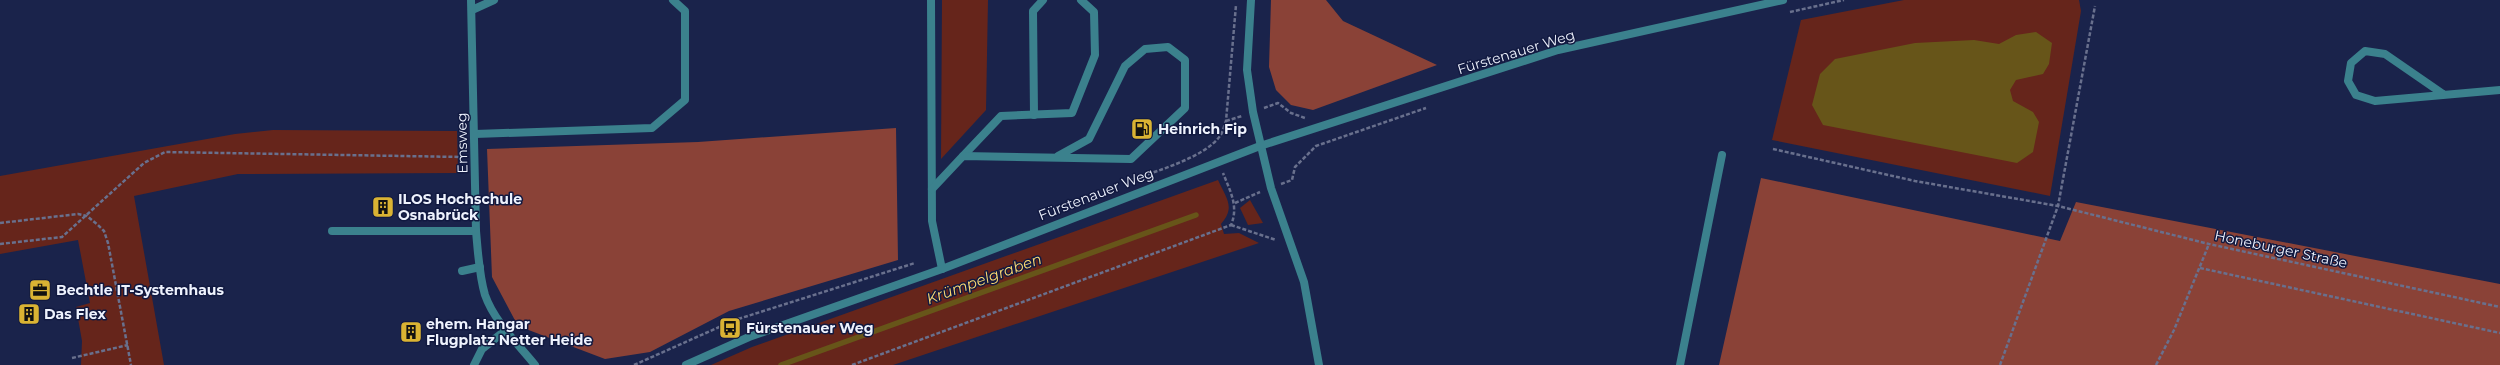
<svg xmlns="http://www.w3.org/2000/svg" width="2500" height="365" font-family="Montserrat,sans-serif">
	<rect width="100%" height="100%" fill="#1a234b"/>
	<g fill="#66251b">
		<path d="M942,0H988L986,110L941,159Z"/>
		<path d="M1904,0H2079L2081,11L2050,196L1772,140L1801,20Z"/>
		<path d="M273,130L457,131L458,173L238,174L134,196L164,365H81L82,341L76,307L90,303L78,240L0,254V176L235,134Z"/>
		<path d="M1218,180C1226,198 1236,207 1221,224L1224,234L1239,233L1259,243L893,365H711L752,347Z"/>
		<path d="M1250,200L1263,223L1248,225L1240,208Z"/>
	</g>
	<g fill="#8a4237">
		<path d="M1271,0H1326L1343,21L1437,65L1313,110L1291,105L1276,90L1269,67Z"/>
		<path d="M896,128L898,260L729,311L650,352L605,359L518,326L492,277L487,149L698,142Z"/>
		<path d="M1761,178L2060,241L2076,202L2500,284V365H1719Z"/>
	</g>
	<path fill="#675519" d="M2036,32L2052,43L2049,64L2043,74L2016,80L2010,90L2013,101L2033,112L2039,122L2033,152L2017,163L1823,125L1812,105L1820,74L1835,59L1915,43L1974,40L1999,44L2016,35Z"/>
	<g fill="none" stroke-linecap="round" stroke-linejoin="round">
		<path stroke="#675519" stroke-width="5.5" d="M781,365L1196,215"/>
		<g stroke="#69708d" stroke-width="2.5" stroke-dasharray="4 2" stroke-linecap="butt">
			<path d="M1790,12L1844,0"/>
			<path d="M1264,108L1278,103L1291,113L1305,118"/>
			<path d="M1226,121L1242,116"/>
			<path d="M1773,149L1915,181L2058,206L2209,244L2500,307"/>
			<path d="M1131,180C1156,171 1204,158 1220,136C1223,132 1224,126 1226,121L1236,5"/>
			<path d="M1281,184L1292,180L1295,167L1316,146L1426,108"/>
			<path d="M1235,203L1260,192"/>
			<path d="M0,223L78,214L87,216L98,225L104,231L108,243L131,365"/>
			<path d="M1231,225L1276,240"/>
			<path d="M0,244L62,237L144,163L165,152L462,157"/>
			<path d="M2200,268L2500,333"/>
			<path d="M72,358L128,345"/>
			<path d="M634,365L735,320L915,263"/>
			<path d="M852,365L1231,225C1239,206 1230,191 1223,173"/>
			<path d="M2000,365L2058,206L2095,6"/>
			<path d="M2156,365L2174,330L2209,244"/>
		</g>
		<g stroke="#3b818d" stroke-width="8">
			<path d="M931,0L932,221L942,269"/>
			<path d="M472,10L494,0"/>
			<path d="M1034,115L1033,11L1043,0"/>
			<path d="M475,134L652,128L685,100V11L673,0"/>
			<path d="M963,156L1001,116L1072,113L1095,55L1094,12L1081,0"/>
			<path d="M932,189L963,156L1131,159L1185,108V60L1168,47L1145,49L1125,66L1089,139L1058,156"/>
			<path d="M332,231H476"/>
			<path d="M462,271L480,267"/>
			<path d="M474,365L482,349L506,330"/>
			<path d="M1680,365L1722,155"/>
		</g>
		<g stroke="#3b818d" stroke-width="8">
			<path d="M471,0L476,231C478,252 479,275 485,295C494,321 518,344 535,365"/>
			<path d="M1251,0L1247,70L1253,112L1271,188L1304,282L1319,365"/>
			<path d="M2443,94L2385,54L2365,51L2351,63L2348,81L2356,95L2375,101L2500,90"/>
		</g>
		<path stroke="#3b818d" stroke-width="8" d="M686,365L749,337L942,269L1260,146L1558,50L1783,0"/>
	</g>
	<defs>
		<g id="fuel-square" transform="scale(1.15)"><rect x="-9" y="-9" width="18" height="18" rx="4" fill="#dab333" stroke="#111940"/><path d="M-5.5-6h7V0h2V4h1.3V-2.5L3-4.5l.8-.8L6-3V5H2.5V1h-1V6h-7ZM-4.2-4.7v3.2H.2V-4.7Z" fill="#111"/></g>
		<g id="building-square" transform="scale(1.15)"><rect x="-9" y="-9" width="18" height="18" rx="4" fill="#dab333" stroke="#111940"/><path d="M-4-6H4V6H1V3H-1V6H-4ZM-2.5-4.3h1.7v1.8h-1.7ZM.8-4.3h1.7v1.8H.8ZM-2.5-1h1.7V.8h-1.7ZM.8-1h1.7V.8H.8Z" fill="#111"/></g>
		<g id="office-square" transform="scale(1.15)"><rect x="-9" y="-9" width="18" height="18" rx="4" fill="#dab333" stroke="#111940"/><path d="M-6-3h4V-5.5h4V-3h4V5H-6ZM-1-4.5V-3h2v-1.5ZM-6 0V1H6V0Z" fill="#111"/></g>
		<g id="bus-square" transform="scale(1.15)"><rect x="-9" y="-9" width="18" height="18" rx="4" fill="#dab333" stroke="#111940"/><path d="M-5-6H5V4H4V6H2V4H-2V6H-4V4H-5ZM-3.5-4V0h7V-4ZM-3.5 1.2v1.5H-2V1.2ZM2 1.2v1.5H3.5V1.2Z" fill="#111"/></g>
	</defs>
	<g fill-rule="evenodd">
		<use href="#fuel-square" x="1142" y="129"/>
		<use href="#building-square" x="383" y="207"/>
		<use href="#office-square" x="40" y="290"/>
		<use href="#building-square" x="29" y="314"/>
		<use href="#bus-square" x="730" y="328"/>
		<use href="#building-square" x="411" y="332"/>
	</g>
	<g text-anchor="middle" stroke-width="3" stroke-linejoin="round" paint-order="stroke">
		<g font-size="14" fill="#eef2fd" stroke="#111940">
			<text transform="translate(1516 52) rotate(-17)" y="5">Fürstenauer Weg</text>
			<text transform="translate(462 143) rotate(-91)" y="5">Emsweg</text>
			<text transform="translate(1096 194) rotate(-21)" y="5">Fürstenauer Weg</text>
			<text transform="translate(2281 249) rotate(12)" y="5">Honeburger Straße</text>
		</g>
		<g font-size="14" font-weight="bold" fill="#eef2fd" stroke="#111940" text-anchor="start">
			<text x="1158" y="134">Heinrich Fip</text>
			<text x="398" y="204">ILOS Hochschule<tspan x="398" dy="16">Osnabrück</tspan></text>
			<text x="56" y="295">Bechtle IT-Systemhaus</text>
			<text x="44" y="319">Das Flex</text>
			<text x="426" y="329">ehem. Hangar<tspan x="426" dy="16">Flugplatz Netter Heide</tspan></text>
			<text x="746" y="333">Fürstenauer Weg</text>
		</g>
		<g font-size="15" font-style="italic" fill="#feda72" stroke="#111940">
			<text transform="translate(984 279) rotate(-20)" y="5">Krümpelgraben</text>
		</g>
	</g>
</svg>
